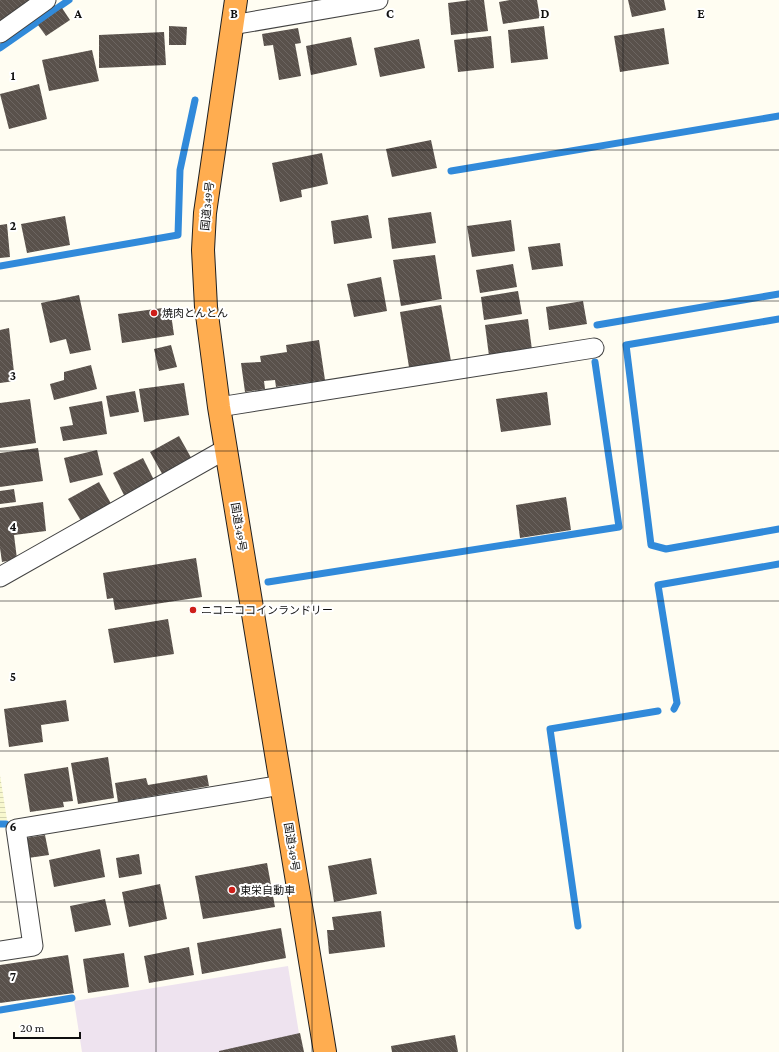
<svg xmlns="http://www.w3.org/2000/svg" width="779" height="1052" font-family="'Crimson Pro','Noto Sans JP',serif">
	<defs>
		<pattern id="farmland-rules" width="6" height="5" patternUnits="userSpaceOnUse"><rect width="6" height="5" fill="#f8f8cf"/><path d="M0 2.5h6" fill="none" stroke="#d3d3b1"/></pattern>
		<pattern id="building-back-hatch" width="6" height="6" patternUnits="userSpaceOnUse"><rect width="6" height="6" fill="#59514b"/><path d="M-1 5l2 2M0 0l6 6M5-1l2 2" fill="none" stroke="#6c6561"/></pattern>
	</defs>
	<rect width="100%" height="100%" fill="#fffdf2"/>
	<path fill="#eee3ef" d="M288,966L302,1052H82L74,1001Z"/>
	<path fill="url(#farmland-rules)" d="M0,775L7,820L0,821Z"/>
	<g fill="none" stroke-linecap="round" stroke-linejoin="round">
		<g stroke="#318ada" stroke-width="7">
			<path d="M0,48L69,0"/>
			<path d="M451,171L779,116"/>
			<path d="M0,266L178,235L180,170L195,100"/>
			<path d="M779,319L626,345L651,545L666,549L779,529"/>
			<path d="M597,325L779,294"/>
			<path d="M268,582L619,527L595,362"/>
			<path d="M674,709L677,703L658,585L779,564"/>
			<path d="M0,824H6"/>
			<path d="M578,926L550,729L658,711"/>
			<path d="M0,1010L72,998"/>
		</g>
	</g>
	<g fill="url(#building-back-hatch)">
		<path d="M0,0H36L0,26Z"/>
		<path d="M471,0H484L488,31L451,35L448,3Z"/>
		<path d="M510,0H537L540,18L503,24L499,2Z"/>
		<path d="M628,0H664L666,10L632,17Z"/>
		<path d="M62,8L70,20L46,36L38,25Z"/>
		<path d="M169,26L187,27L186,45H169Z"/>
		<path d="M544,26L548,59L511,63L508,30Z"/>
		<path d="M298,28L301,43L295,44L301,76L279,80L273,45L264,46L262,34Z"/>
		<path d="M664,28L669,64L620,72L614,36Z"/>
		<path d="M164,32L166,65L99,68V35Z"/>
		<path d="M491,36L494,68L458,72L454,40Z"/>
		<path d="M351,37L357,65L311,75L306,46Z"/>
		<path d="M419,39L425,68L380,77L374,48Z"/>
		<path d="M92,50L99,81L49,91L42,60Z"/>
		<path d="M39,84L47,119L9,129L0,94Z"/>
		<path d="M431,140L437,168L392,177L386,149Z"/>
		<path d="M322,153L328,184L301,190L302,197L280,202L272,163Z"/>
		<path d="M431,212L436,243L392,249L388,218Z"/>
		<path d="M368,215L372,238L334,244L331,221Z"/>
		<path d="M65,216L70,245L27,253L21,224Z"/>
		<path d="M511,220L515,251L472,257L467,226Z"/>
		<path d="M7,224L10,257L0,258V225Z"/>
		<path d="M560,243L563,266L532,270L528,247Z"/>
		<path d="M435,255L442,299L401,306L393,260Z"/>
		<path d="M513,264L517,287L480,293L476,270Z"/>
		<path d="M381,277L387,311L354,317L347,284Z"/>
		<path d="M518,291L522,314L484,320L481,297Z"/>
		<path d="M79,295L91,350L70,354L66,339L50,343L41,303Z"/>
		<path d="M583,301L587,324L549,330L546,307Z"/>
		<path d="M441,305L451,361L409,367L400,312Z"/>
		<path d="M170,307L174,335L122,343L118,314Z"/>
		<path d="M528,319L532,350L489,356L485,325Z"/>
		<path d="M9,328L15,381L0,383V330Z"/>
		<path d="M319,340L325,380L276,387L275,380L264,381L265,389L245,392L241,363L261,362L260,356L287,352L286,345Z"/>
		<path d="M171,345L177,367L159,371L154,349Z"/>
		<path d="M91,365L97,389L54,400L50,384L64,380V372Z"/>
		<path d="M184,383L189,415L144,422L139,389Z"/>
		<path d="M135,391L139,412L110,417L106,396Z"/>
		<path d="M547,392L551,425L501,432L496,399Z"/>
		<path d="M30,399L36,443L0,448V403Z"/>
		<path d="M102,401L107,434L63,441L60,427L73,425L69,407Z"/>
		<path d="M179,436L194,463L165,479L150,452Z"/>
		<path d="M38,448L43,481L0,487V453Z"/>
		<path d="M97,450L103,475L70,483L64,458Z"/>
		<path d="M143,458L156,484L126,499L113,473Z"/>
		<path d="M99,482L114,509L84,526L68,499Z"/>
		<path d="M14,489L16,502L0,504V491Z"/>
		<path d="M566,497L571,530L520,538L516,505Z"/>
		<path d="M43,502L46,531L14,535L17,559L2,562L0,548V508Z"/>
		<path d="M196,558L202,597L115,610L113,598L107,599L103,573Z"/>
		<path d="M168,619L174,654L114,663L108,629Z"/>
		<path d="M66,700L69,721L41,725L43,742L9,747L4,709Z"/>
		<path d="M108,757L114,798L78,804L71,763Z"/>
		<path d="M68,767L73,801L63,802L64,807L30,812L24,774Z"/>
		<path d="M207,775L209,786L118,802L115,783L146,778L148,785Z"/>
		<path d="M45,835L49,855L28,858L25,838Z"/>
		<path d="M100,849L105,877L54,887L49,860Z"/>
		<path d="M139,854L142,874L119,878L116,858Z"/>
		<path d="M371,858L377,894L334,902L328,866Z"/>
		<path d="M267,863L275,907L203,919L195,876Z"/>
		<path d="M160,884L167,919L129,927L122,892Z"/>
		<path d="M105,899L111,925L75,932L70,906Z"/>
		<path d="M381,911L385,947L329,954L327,930H334L332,917Z"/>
		<path d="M281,928L286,958L202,974L197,943Z"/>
		<path d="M189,947L194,975L149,983L144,956Z"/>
		<path d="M124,953L129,987L88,993L83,959Z"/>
		<path d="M68,955L74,993L0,1003V965Z"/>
		<path d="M300,1033L304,1052H219V1051Z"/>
		<path d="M455,1035L458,1052H392L391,1046Z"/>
	</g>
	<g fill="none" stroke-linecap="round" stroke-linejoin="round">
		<g stroke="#424242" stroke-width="21">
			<g id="street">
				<path d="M232,25L378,0"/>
				<path d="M0,33L46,0"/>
				<path d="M219,407L594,348"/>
				<path d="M0,577L226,449"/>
				<path d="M0,951L33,946L16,829L282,785"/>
			</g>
		</g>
		<g stroke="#202020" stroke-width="24">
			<path id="highway" d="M236,0L205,213L203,250L206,307L219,407L325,1052"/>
		</g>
		<use href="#street" stroke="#fff" stroke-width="19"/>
		<use href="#highway" stroke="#ffad50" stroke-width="22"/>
	</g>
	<path fill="none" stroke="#0f0f0f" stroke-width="1" stroke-opacity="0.55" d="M156,0V1052M312,0V1052M467,0V1052M623,0V1052M0,150H779M0,301H779M0,451H779M0,601H779M0,751H779M0,902H779"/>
	<g fill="#ce1e19" stroke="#fff" stroke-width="1.5">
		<circle cx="154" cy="313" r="4"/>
		<circle cx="193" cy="610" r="4"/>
		<circle cx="232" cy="890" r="4"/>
	</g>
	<g text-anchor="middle" stroke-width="4" stroke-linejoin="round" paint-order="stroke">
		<g font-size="11" fill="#0f0f0f" stroke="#fff">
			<text transform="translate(207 206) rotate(-84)" y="4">国道349号</text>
			<text transform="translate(239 527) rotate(81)" y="4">国道349号</text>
			<text transform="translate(292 847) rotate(81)" y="4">国道349号</text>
		</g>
		<g font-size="11" fill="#0f0f0f" stroke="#fff" text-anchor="start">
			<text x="162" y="317">焼肉とんとん</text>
			<text x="201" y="614">ニコニココインランドリー</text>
			<text x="240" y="894">東栄自動車</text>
		</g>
	</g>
	<g font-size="13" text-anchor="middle" font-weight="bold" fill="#0f0f0f" stroke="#fff" stroke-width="4" stroke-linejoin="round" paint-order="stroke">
		<text x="78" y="18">A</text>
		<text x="234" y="18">B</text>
		<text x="390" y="18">C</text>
		<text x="545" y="18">D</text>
		<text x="701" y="18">E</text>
		<text x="13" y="80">1</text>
		<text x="13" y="230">2</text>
		<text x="13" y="380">3</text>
		<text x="13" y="531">4</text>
		<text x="13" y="681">5</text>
		<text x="13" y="831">6</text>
		<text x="13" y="981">7</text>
	</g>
	<path d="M14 1032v6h66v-6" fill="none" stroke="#0f0f0f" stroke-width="2"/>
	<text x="20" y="1032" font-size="12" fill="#0f0f0f" stroke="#ffffff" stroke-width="3" paint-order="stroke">20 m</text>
</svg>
